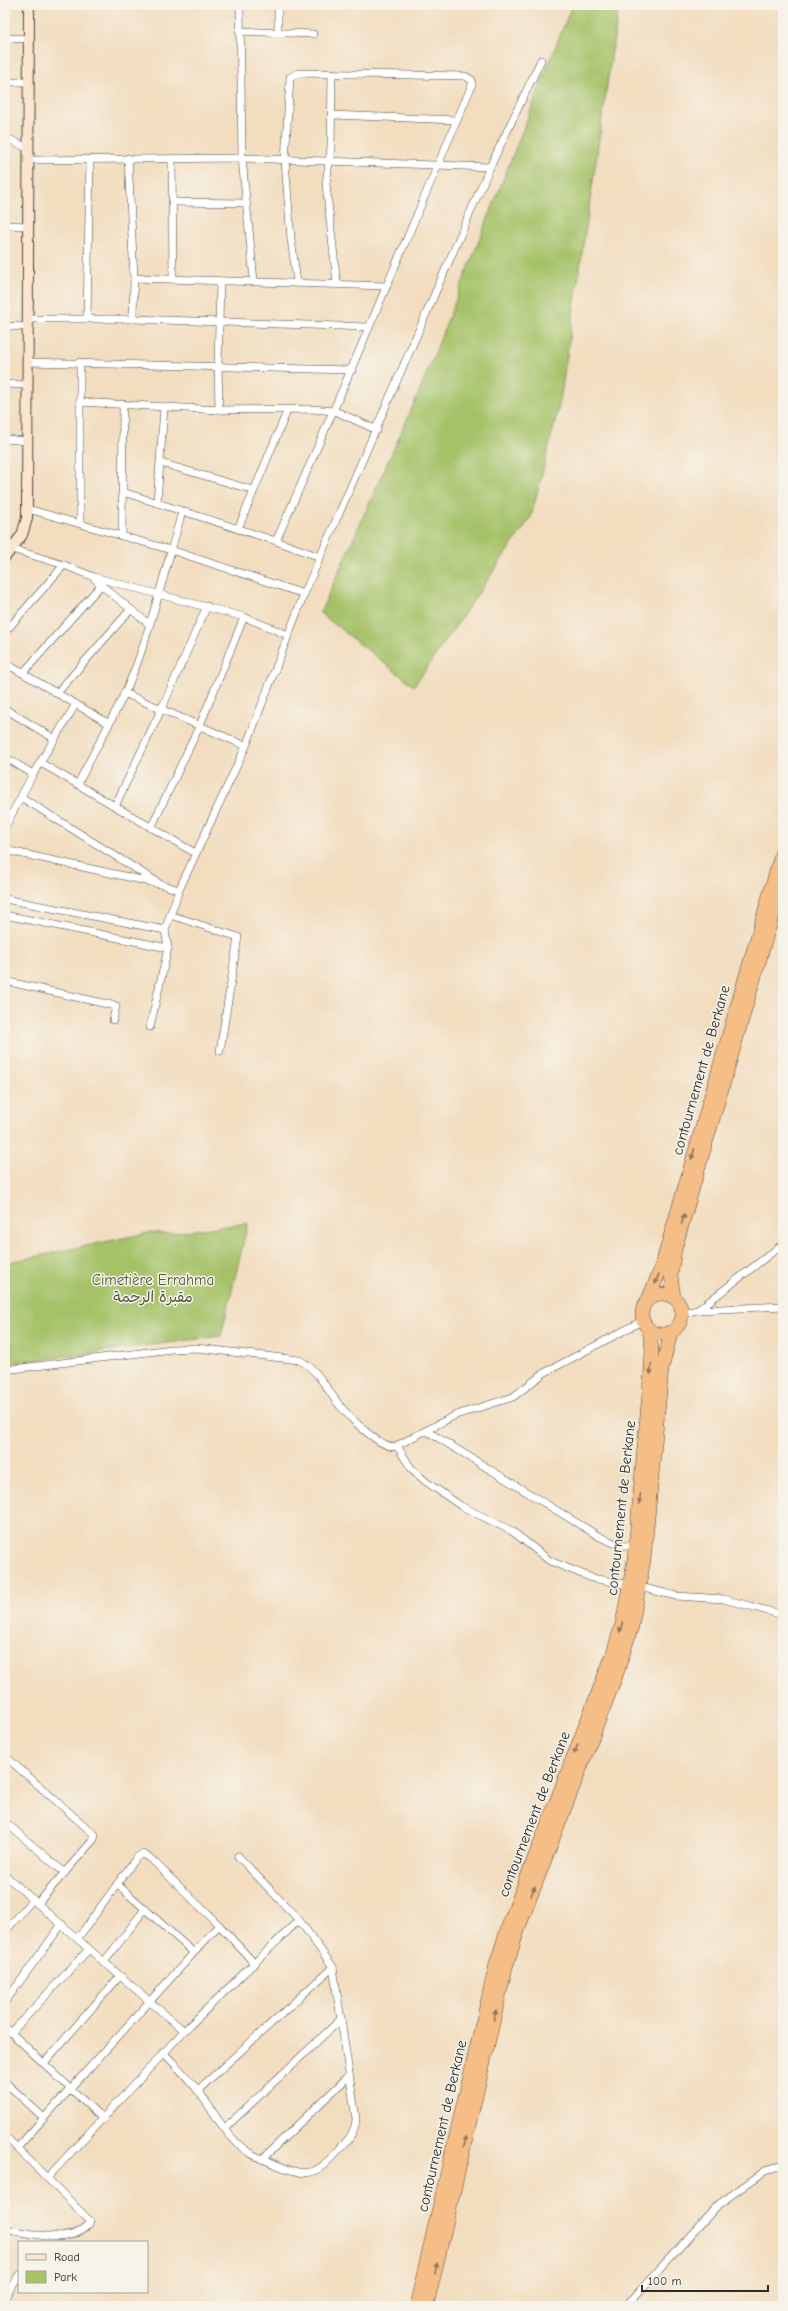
<svg xmlns="http://www.w3.org/2000/svg" width="788" height="2311" font-family="'Comic Neue','Playpen Sans Arabic',sans-serif">
	<rect width="100%" height="100%" fill="#f7f3e8"/>
	<filter id="ink" filterUnits="userSpaceOnUse"><feTurbulence type="fractalNoise" baseFrequency=".025" numOctaves="2"/><feDisplacementMap in="SourceGraphic" scale="8" xChannelSelector="R" yChannelSelector="G"/><feConvolveMatrix kernelMatrix="1 2 1 2 8 2 1 2 1" color-interpolation-filters="sRGB"/></filter>
	<filter id="wash" filterUnits="userSpaceOnUse"><feTurbulence type="fractalNoise" baseFrequency=".012" numOctaves="4" result="noise"/><feDisplacementMap in="SourceGraphic" scale="16" xChannelSelector="R" yChannelSelector="G"/><feGaussianBlur stdDeviation="0.9" result="paint"/><feColorMatrix in="noise" values="0 0 0 0 0 0 0 0 0 0 0 0 0 0 0 0 0 1.4 0 .05"/><feComposite in="paint" operator="in"/></filter>
	<g filter="url(#wash)">
		<rect width="100%" height="100%" fill="#f2ddbf"/>
		<g fill="#a5c269" stroke="#68764a">
			<path d="M572,5H619L560,402L531,517L414,686L320,613L421,388Z"/>
			<path d="M248,1223L221,1336L5,1364V1263L152,1232L164,1234Z"/>
		</g>
	</g>
	<g filter="url(#ink)">
		<g fill="none" stroke-linecap="round" stroke-linejoin="round">
			<g stroke="#494641" stroke-width="8">
				<g id="street">
					<path d="M240,5L242,158L254,281"/>
					<path d="M239,31L313,34"/>
					<path d="M278,33V5"/>
					<path d="M5,38L29,39"/>
					<path d="M332,73L331,147L326,184L337,284"/>
					<path d="M5,82H29"/>
					<path d="M332,115L457,120"/>
					<path d="M5,137L29,149"/>
					<path d="M128,158L134,278L133,319"/>
					<path d="M172,159L173,279"/>
					<path d="M29,160L242,158L490,167"/>
					<path d="M174,202L245,203"/>
					<path d="M5,225L28,226"/>
					<path d="M134,278L387,286"/>
					<path d="M28,319H133L368,327"/>
					<path d="M87,319L90,159"/>
					<path d="M5,326L28,327"/>
					<path d="M28,362L352,370"/>
					<path d="M80,362V523"/>
					<path d="M5,384L28,385"/>
					<path d="M80,402L219,410L312,409L335,411L377,430"/>
					<path d="M219,410L218,366L220,281"/>
					<path d="M5,439L27,441"/>
					<path d="M161,463L253,490"/>
					<path d="M123,492L276,541L320,557"/>
					<path d="M157,503L164,407"/>
					<path d="M28,509L171,550L304,594"/>
					<path d="M238,529L288,409"/>
					<path d="M122,536L123,404"/>
					<path d="M276,541C344,390 407,237 472,85V80L465,76L298,73L290,77L285,160L291,239L297,282"/>
					<path d="M12,549L64,565L94,577L244,617L288,635"/>
					<path d="M101,585L149,624"/>
					<path d="M5,632L64,565"/>
					<path d="M5,663L108,723"/>
					<path d="M23,673L101,585L94,578"/>
					<path d="M57,693L131,609"/>
					<path d="M124,693L246,746"/>
					<path d="M5,709L55,739"/>
					<path d="M5,757L33,774"/>
					<path d="M41,763L195,853"/>
					<path d="M78,784C98,742 125,700 140,655C156,608 168,560 182,512"/>
					<path d="M21,797L157,882"/>
					<path d="M115,806L162,708L207,606"/>
					<path d="M5,827L33,774L76,704"/>
					<path d="M151,828L200,725L244,617"/>
					<path d="M5,850L160,884L179,890"/>
					<path d="M5,899L165,930"/>
					<path d="M5,915L168,948"/>
					<path d="M170,915L238,937L220,1051"/>
					<path d="M5,981L116,1006L113,1020"/>
					<path d="M150,1027L168,948L165,930L179,890L246,746L304,594L490,167L541,60"/>
					<path d="M698,1310L783,1306"/>
					<path d="M682,1313L698,1310L783,1244"/>
					<path d="M5,1370L172,1349L197,1348L299,1360C318,1369 327,1390 340,1406C351,1419 377,1445 394,1447L456,1415L513,1397L544,1373L642,1321"/>
					<path d="M427,1431L600,1537L619,1545L635,1547"/>
					<path d="M397,1446L411,1468L425,1481L461,1506L512,1531L550,1561L592,1578L630,1585"/>
					<path d="M640,1587L676,1596L724,1599L783,1615"/>
					<path d="M5,1756L95,1835L94,1839L38,1903"/>
					<path d="M5,1822L65,1873"/>
					<path d="M5,1875L89,1949"/>
					<path d="M117,1884L193,1952"/>
					<path d="M5,1932L33,1899"/>
					<path d="M78,1938L137,1857L143,1854L150,1858L219,1925L255,1964"/>
					<path d="M104,1962L145,1909"/>
					<path d="M5,2002L62,1924"/>
					<path d="M5,2027L103,2119"/>
					<path d="M11,2033L89,1949L184,2031"/>
					<path d="M163,2052C175,2065 188,2077 198,2091C214,2111 226,2137 248,2152C258,2158 270,2162 282,2167C303,2175 313,2177 330,2159C341,2147 355,2137 356,2119L333,1967L299,1920L238,1856"/>
					<path d="M44,2063L120,1976"/>
					<path d="M5,2082L44,2118L219,1925"/>
					<path d="M198,2090L333,1967"/>
					<path d="M225,2128L341,2019"/>
					<path d="M5,2136L90,2221L89,2224C68,2248 32,2231 5,2230"/>
					<path d="M17,2148L44,2118"/>
					<path d="M262,2159L349,2076"/>
					<path d="M48,2177L184,2031L299,1920"/>
					<path d="M5,2297L19,2275"/>
					<path d="M626,2306L719,2204L765,2171L783,2164"/>
				</g>
			</g>
			<g stroke="#494641" stroke-width="12">
				<path id="secondary" d="M5,557L22,535L27,518L29,5"/>
			</g>
			<g stroke="#494641" stroke-width="14">
				<g id="highway">
					<circle cx="662" cy="1314" r="20"/>
					<path d="M674,1298L671,1275L675,1249L783,880"/>
					<path d="M648,1300L661,1268L783,848"/>
					<path d="M416,2306L496,1964L509,1924L612,1656L622,1624L634,1560L651,1369L652,1349L649,1330"/>
					<path d="M427,2306L506,1967L519,1927L616,1676L632,1626L644,1560L662,1369L671,1332"/>
				</g>
			</g>
			<use href="#street" stroke="#fff" stroke-width="7"/>
			<use href="#secondary" stroke="#fbe5cf" stroke-width="10"/>
			<use href="#highway" stroke="#f6be87" stroke-width="13"/>
		</g>
		<defs><path id="oneway-solid" d="M-6-.8H1V-3.2L6.5 0L1 3.2V.8H-6Z"/></defs>
		<g fill="#907459">
			<use href="#oneway-solid" transform="translate(693 1154) rotate(106)"/>
			<use href="#oneway-solid" transform="translate(683 1219) rotate(-74)"/>
			<use href="#oneway-solid" transform="translate(657 1279) rotate(110)"/>
			<use href="#oneway-solid" transform="translate(651 1369) rotate(95)"/>
			<use href="#oneway-solid" transform="translate(640 1499) rotate(95)"/>
			<use href="#oneway-solid" transform="translate(621 1627) rotate(105)"/>
			<use href="#oneway-solid" transform="translate(576 1749) rotate(111)"/>
			<use href="#oneway-solid" transform="translate(533 1891) rotate(-69)"/>
			<use href="#oneway-solid" transform="translate(495 2015) rotate(-77)"/>
			<use href="#oneway-solid" transform="translate(465 2141) rotate(-77)"/>
			<use href="#oneway-solid" transform="translate(436 2268) rotate(-77)"/>
		</g>
	</g>
	<g text-anchor="middle" stroke-width="3" stroke-linejoin="round" paint-order="stroke">
		<g font-size="15" fill="#2b2b2b" stroke="#f7f3e8">
			<text transform="translate(701 1070) rotate(-74)" y="5">contournement de Berkane</text>
			<text transform="translate(621 1508) rotate(-84)" y="5">contournement de Berkane</text>
			<text transform="translate(534 1814) rotate(-69)" y="5">contournement de Berkane</text>
			<text transform="translate(442 2126) rotate(-77)" y="5">contournement de Berkane</text>
		</g>
		<g font-size="15" fill="#50583e" stroke="#f7f3e8">
			<text x="153" y="1285">Cimetière Errahma<tspan x="153" dy="17">مقبرة الرحمة</tspan></text>
		</g>
	</g>
	<rect width="788" height="2311" fill="none" stroke="#f7f3e8" stroke-width="20"/>
	<rect x="18" y="2241" width="130" height="52" fill="#f7f3e8" stroke="#a5a39c"/>
	<rect x="26" y="2254" width="20" height="6" fill="#fbe5cf" stroke="#a5a39c"/>
	<text x="54" y="2261" font-size="12" fill="#2b2b2b">Road</text>
	<rect x="26" y="2271" width="20" height="12" fill="#a5c269" stroke="#a5a39c"/>
	<text x="54" y="2281" font-size="12" fill="#2b2b2b">Park</text>
	<path d="M642 2285v6h126v-6" fill="none" stroke="#2b2b2b" stroke-width="2"/>
	<text x="648" y="2285" font-size="12" fill="#2b2b2b" stroke="#f7f3e8" stroke-width="3" paint-order="stroke">100 m</text>
</svg>
